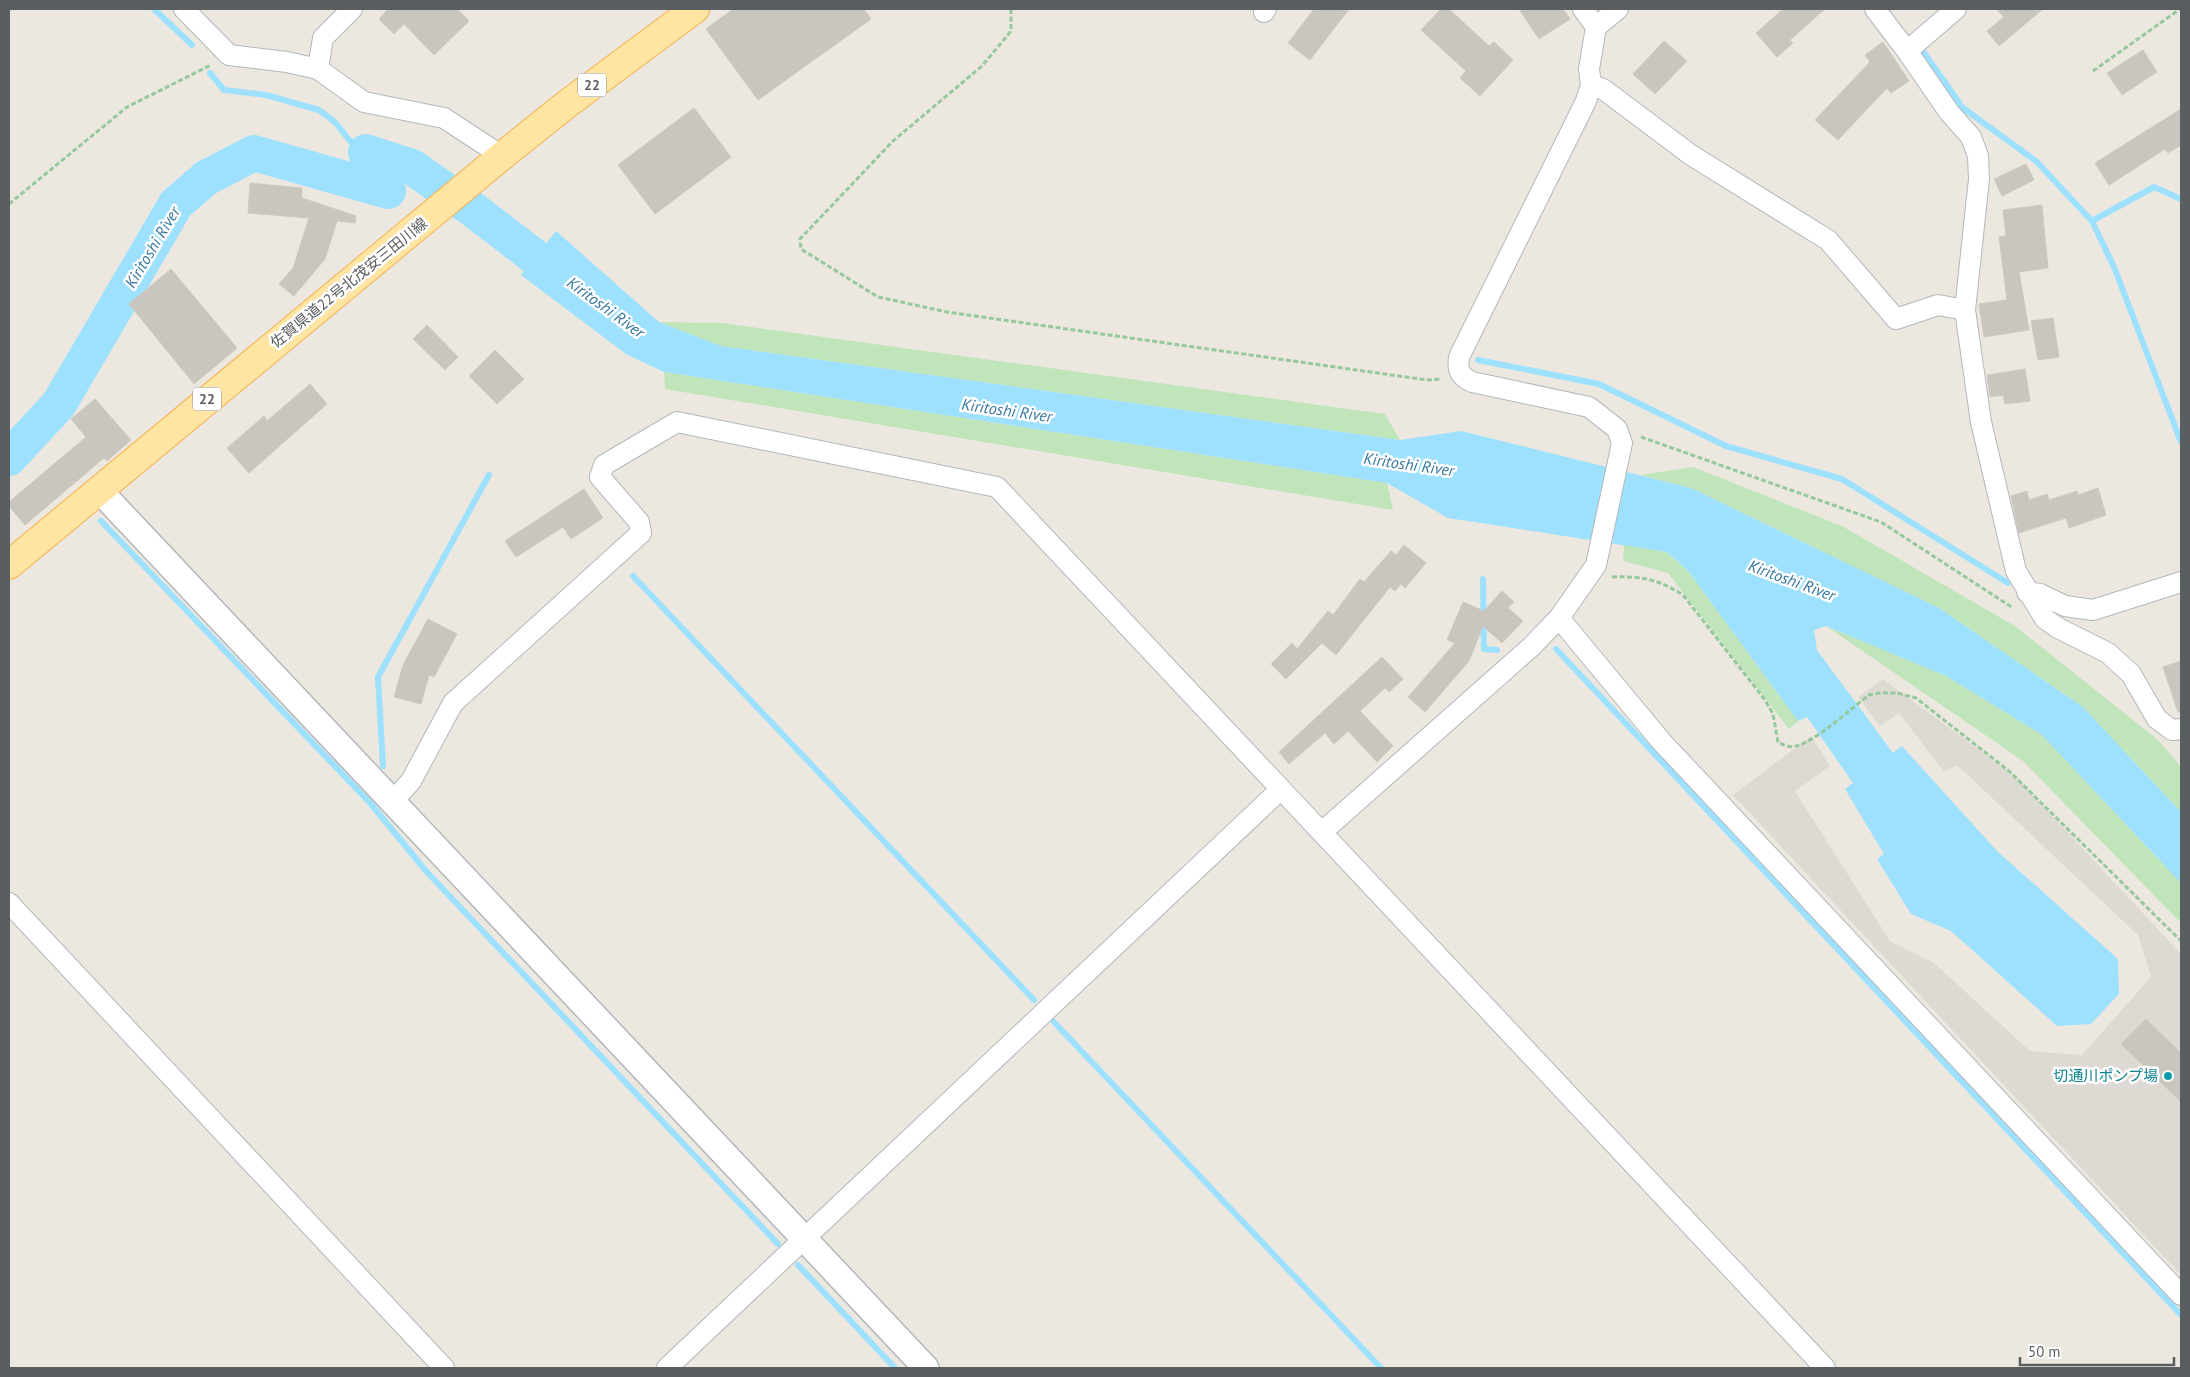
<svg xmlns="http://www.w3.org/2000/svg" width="2190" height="1377" font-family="'PT Sans','Noto Sans JP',sans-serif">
	<rect width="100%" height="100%" fill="#ece8e0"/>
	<path fill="#dddad4" d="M1883,679L2017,778L2181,954V1275L1733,795L1811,736L1830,766L1795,791L1890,941L1934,963L2030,1051L2082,1055L2151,977L2138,935L1957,765L1944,772L1899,713L1880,726L1858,697Z"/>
	<g fill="#c0e5bb">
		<path d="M659,322L722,323L1385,414L1400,440L721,346Z"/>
		<path d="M664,372L1387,483L1393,510L665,389Z"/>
		<path d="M1693,467L1842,526L2015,626L2158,740L2181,767V812L2083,707L1939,608L1691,488L1640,475Z"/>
		<path d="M1624,545L1667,552L1689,572L1798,721L1789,729L1668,573L1623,561Z"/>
		<path d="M1826,626L1946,676L2041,734L2181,883V923L2023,761Z"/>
	</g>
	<path fill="#9de1ff" d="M556,231L659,322L721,346L1400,440L1461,431L1691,488L1939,608L2083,707L2181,812V883L2041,734L1946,676L1826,626L1814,630L1817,650L1893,753L1902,746L1997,851L2118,959L2119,994L2091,1024L2057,1026L1951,931L1911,914L1877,859L1884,854L1845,789L1853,783L1807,717L1798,721L1689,572L1667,552L1448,518L1387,483L664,372L626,354L521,275Z"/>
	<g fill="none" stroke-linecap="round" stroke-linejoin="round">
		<g stroke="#9de1ff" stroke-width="6">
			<path d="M154,9L192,45"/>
			<path d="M1922,50L1963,108L2036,161L2092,221L2154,187L2181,199"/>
			<path d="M210,73L224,90L266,95L319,110L335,122L350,141L366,152"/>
			<path d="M2092,221L2114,267L2181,442"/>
			<path d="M1478,360L1599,384L1726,446L1842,479L2008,583"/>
			<path d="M101,521L371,804L426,871L778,1244"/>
			<path d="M633,576L1034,1000"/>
			<path d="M1483,579L1484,649L1497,650"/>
			<path d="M1556,649L2181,1315"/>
			<path d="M383,766L378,677L489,475"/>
			<path d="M1054,1022L1381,1368"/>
			<path d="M798,1265L895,1368"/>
		</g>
		<path stroke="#9de1ff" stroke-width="36" d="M9,458L59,404L176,204L206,178L254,153L388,191L366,152L412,167L471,208L574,287"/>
	</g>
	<g fill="#c9c5bf" stroke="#d1c9be">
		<path d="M388,9H457L469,21L434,55L404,24L394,34L379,19Z"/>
		<path d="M733,9H864L871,19L758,100L706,29Z"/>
		<path d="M1314,9H1349L1310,60L1288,43Z"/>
		<path d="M1441,9H1449L1489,46L1494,42L1513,60L1480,96L1460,78L1466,71L1421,30Z"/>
		<path d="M1519,9H1563L1570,19L1539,39Z"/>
		<path d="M1783,9H1825L1790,40L1793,43L1777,57L1756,33Z"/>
		<path d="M1996,9H2043L1999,46L1987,31L2004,17Z"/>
		<path d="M1664,41L1687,61L1655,94L1633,74Z"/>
		<path d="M1883,42L1909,81L1891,93L1887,88L1838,140L1815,120L1870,62L1865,55Z"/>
		<path d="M2143,50L2157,72L2122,95L2107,73Z"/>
		<path d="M694,108L731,157L655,214L618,165Z"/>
		<path d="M2181,109V145L2168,153L2165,149L2109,185L2095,163Z"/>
		<path d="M2026,164L2034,180L2002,196L1994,179Z"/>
		<path d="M250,183L302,188V198L356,216L355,223L337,221L325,259L294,296L279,284L293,268L309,218L248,213Z"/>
		<path d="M2042,205L2048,268L2019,272L2029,330L1984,337L1979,304L2007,300L1999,237L2006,236L2003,210Z"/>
		<path d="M171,269L237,348L194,384L129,304Z"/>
		<path d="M2053,318L2059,357L2038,360L2031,321Z"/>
		<path d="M427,325L458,357L445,370L413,339Z"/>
		<path d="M495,350L524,379L497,404L469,376Z"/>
		<path d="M2025,369L2030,401L2005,404L2003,395L1990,397L1987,375Z"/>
		<path d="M310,384L327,404L249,473L227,448L264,416L267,421Z"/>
		<path d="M95,399L131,440L107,461L104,458L25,525L9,506V502L86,437L71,419Z"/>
		<path d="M2098,488L2106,515L2069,528L2066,518L2019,533L2011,496L2027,491L2029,500L2047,494L2049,500L2077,491L2078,495Z"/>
		<path d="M584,489L603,518L571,539L563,527L516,557L505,541Z"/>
		<path d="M1404,545L1426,563L1405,588L1401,584L1395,591L1390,587L1336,655L1322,643L1286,679L1271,664L1292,643L1297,649L1328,611L1333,615L1360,579L1364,582L1391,551L1396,555Z"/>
		<path d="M1502,591L1514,602L1508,608L1523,621L1502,643L1483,626L1469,661L1425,712L1408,697L1455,643L1447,640L1463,602L1484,611Z"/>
		<path d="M428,619L457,634L434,677L429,675L421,704L394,697L403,665Z"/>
		<path d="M1382,657L1403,679L1389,692L1385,688L1360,711L1393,746L1377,762L1348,731L1334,744L1325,733L1289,764L1279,752Z"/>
		<path d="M2181,661V712H2178L2163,667Z"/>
		<path d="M2146,1019L2181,1053V1102L2121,1044Z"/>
	</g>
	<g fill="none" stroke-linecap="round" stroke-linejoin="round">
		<g stroke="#b3b7bb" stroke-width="22">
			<g id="minor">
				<path d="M184,9L229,55L287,62L318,69L364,102L444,118L502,156"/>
				<path d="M1875,9L1907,51L1949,112L1971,137L1978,156L1979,179L1965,310L1981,422L2016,571L2045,619L2058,628L2108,653L2131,674L2157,719L2172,730L2181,729"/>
				<path d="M1264,12L1266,9"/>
				<path d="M1596,27L1618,9"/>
				<path d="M1907,51L1956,9"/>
				<path d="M318,69L323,38L352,9"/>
				<path d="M1591,85L1603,89L1691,155L1828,240L1896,319L1938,305L1965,310"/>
				<path d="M2027,592L2040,594L2065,606L2093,610L2181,582"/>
				<path d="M1559,618L1661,741L2181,1295"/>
				<path d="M392,802L411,781L453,703L641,533L639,522L600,477L604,465L677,422L997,487L1825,1368"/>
				<path d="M1322,832L1531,647L1559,618L1596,565L1622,443L1617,429L1589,407L1472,382C1460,376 1457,371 1459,357L1586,101L1591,85L1589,69L1596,27L1583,9"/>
				<path d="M9,903L444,1368"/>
				<path d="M667,1368L1280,790"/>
			</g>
		</g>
		<g stroke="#b3b7bb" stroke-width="28">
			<path id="tertiary" d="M99,490L926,1368"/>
		</g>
		<g stroke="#f4b151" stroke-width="30">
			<path id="primary" d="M9,565L502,156L567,104L695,9"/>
		</g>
		<g stroke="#96c89d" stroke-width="3" stroke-dasharray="5 2.5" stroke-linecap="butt">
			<path d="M1011,9V31L982,66L893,141L800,239L801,249L878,297L947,312L1427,380L1441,379"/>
			<path d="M2093,71L2180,9"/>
			<path d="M9,204L127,107L211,65"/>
			<path d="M1641,437L1881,522L2013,608"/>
			<path d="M1612,577C1641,576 1658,579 1683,595L1765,700L1773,714L1778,742C1783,745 1790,748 1796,746C1817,741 1851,708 1869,695L1879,693H1897L1916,698L2009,771L2181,941"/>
		</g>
		<use href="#minor" stroke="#fff" stroke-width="20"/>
		<use href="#tertiary" stroke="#fff" stroke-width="25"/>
		<use href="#primary" stroke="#ffe4a2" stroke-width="28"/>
	</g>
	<circle fill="#0f9aa8" stroke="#fff" stroke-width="2" cx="2168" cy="1076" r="5"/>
	<g text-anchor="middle" stroke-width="5" stroke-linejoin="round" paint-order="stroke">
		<g fill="#fff" stroke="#8b8e90" stroke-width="1">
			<rect x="578" y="73.5" width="28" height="23" rx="4"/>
			<rect x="193" y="387.5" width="28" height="23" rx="4"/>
		</g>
		<g font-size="14" font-weight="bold" fill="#595e61">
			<text x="592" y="90">22</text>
			<text x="207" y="404">22</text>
		</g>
		<g font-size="15" fill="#595e61" stroke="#fff">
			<text transform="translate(349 283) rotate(-39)" y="5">佐賀県道22号北茂安三田川線</text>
		</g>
		<g font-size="15" fill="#0d838f" stroke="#fff" text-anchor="end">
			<text x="2158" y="1081">切通川ポンプ場</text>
		</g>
		<g font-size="16" font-style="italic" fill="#3577a0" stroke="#fff">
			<text transform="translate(152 247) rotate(-59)" y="6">Kiritoshi River</text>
			<text transform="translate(606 307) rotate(36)" y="6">Kiritoshi River</text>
			<text transform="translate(1007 410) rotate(8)" y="6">Kiritoshi River</text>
			<text transform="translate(1409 464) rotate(8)" y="6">Kiritoshi River</text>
			<text transform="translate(1792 580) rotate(20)" y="6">Kiritoshi River</text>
		</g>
	</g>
	<rect width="2190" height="1377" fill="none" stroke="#595e61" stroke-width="20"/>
	<path d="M2020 1357v8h154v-8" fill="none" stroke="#595e61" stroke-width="2.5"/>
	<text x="2028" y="1357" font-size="15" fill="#595e61" stroke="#ffffff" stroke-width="4" paint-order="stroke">50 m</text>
</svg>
